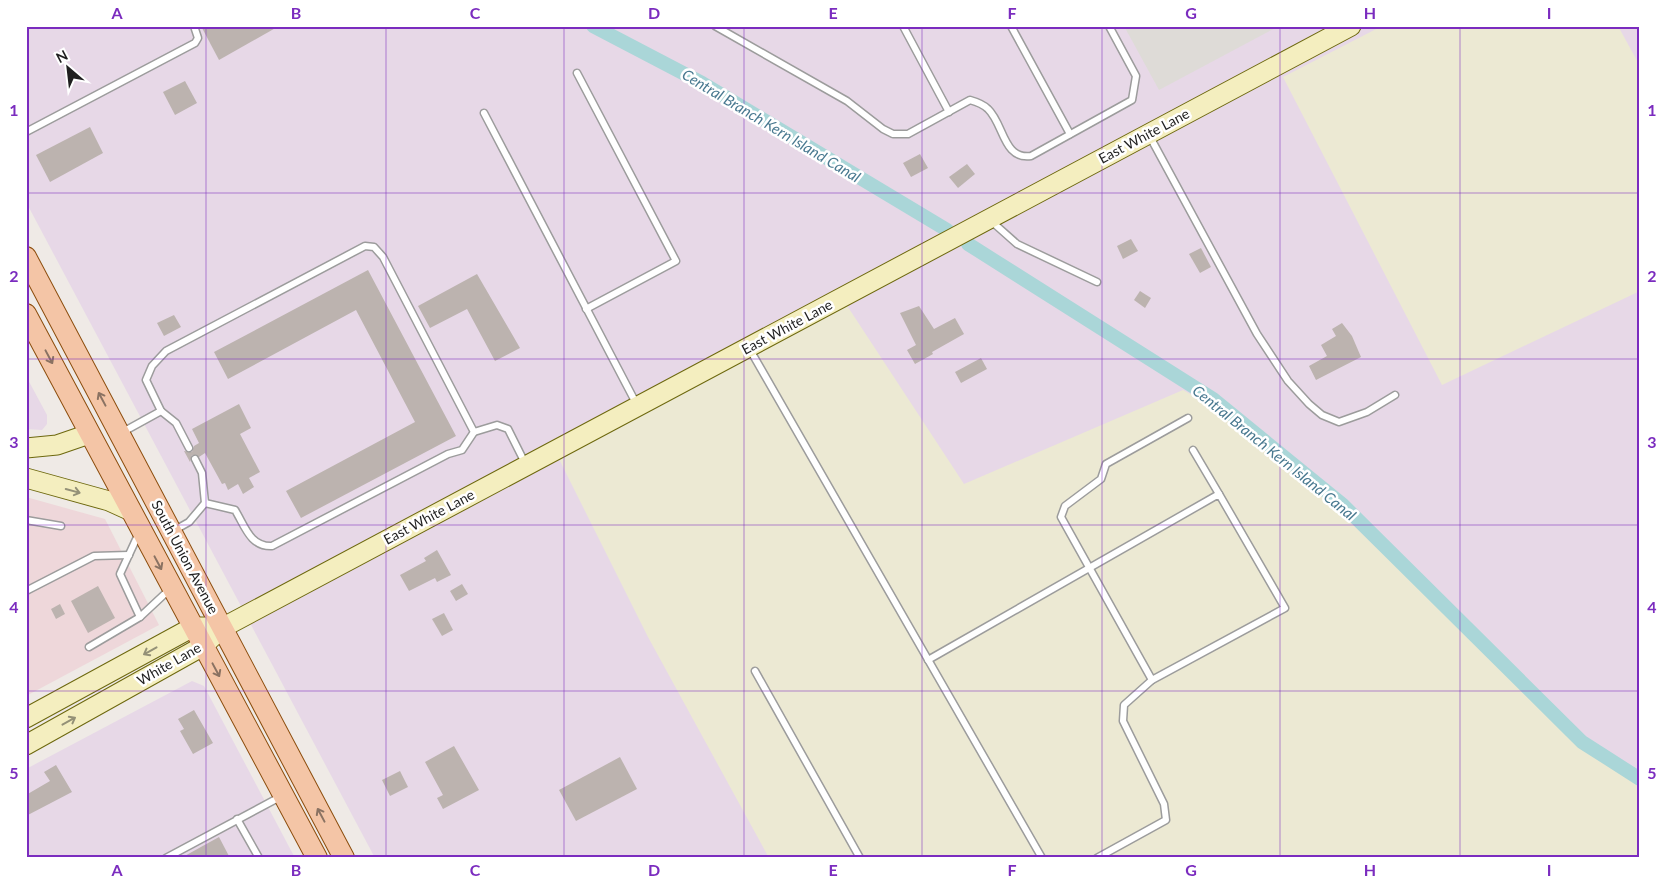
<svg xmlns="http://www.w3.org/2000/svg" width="1666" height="884" font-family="Lato,sans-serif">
	<rect width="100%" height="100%" fill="#efeae6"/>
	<path fill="#eed7da" d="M26,497L105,519L159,625L26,696Z"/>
	<g fill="#e7d8e7">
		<path d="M26,26H1640V858H375L26,202Z"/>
		<path d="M26,376L47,415V424L42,430L26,429Z"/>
		<path d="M192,681L204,686L295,858H26V769Z"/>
	</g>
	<path fill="#dedbd7" d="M1124,26H1279L1159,90Z"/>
	<g fill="#ece9d3">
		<path d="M1382,26H1618L1640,66V291L1442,385L1283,77Z"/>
		<path d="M842,298L964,484L1183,390L1252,428L1576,739L1640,773V858H769L648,637L558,457Z"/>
	</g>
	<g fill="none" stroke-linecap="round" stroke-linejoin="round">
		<g stroke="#aad6d8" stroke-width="14">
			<path d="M593,26L702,83L947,230"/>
			<path d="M968,244L1213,399L1343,505L1582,742L1640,779"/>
		</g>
	</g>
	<g fill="#bcb3af">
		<path d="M201,26H279L219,60Z"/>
		<path d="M185,81L197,103L175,115L163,92Z"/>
		<path d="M90,127L103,153L50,182L36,155Z"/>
		<path d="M920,154L928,168L911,177L903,163Z"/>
		<path d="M967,164L975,174L958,188L949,177Z"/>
		<path d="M1131,239L1138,251L1123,259L1117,246Z"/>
		<path d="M1201,248L1211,267L1200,273L1189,254Z"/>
		<path d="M368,270L456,436L301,518L286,491L415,422L356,310L228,379L214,352Z"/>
		<path d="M477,274L520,348L495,361L467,309L430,328L418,306Z"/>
		<path d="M1140,291L1151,298L1145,308L1134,300Z"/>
		<path d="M919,306L934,329L955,318L964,334L932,352L933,354L915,364L907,350L916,345L900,313Z"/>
		<path d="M174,315L181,327L164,336L157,323Z"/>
		<path d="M1342,323L1352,336L1361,357L1316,380L1309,366L1327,356L1321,345L1336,336L1332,329Z"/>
		<path d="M981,358L987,369L961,383L955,372Z"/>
		<path d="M239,404L251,428L240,434L260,472L249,478L254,487L243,494L238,484L228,490L225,483L222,484L205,453L199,457L192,455L190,462L184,451L192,452L194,446L199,443L192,429Z"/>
		<path d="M437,550L451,575L437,582L435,578L409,591L400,575L426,561L424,558Z"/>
		<path d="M462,584L468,594L456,601L450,591Z"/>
		<path d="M98,586L115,618L88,633L71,601Z"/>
		<path d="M60,604L65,614L56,619L51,609Z"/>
		<path d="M444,613L453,630L442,636L432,619Z"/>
		<path d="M194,710L213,743L193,754L180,731L184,729L178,719Z"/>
		<path d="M454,746L479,790L443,809L437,798L443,795L425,762Z"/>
		<path d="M620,757L637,789L576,821L559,790Z"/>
		<path d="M56,765L72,792L26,816V795L50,781L44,772Z"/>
		<path d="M400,771L408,787L390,796L382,780Z"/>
		<path d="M219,837L230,858H181Z"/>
	</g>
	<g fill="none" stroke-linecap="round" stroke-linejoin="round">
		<g stroke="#9c9c9c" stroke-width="9">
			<g id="lane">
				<path d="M715,26L847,101L883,129L893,134H908L970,100C977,102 983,104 988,109C1004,124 1003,160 1031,156L1132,100L1136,76L1109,26"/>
				<path d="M903,26L949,112"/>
				<path d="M1011,26L1070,134"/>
				<path d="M577,73L676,261L586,309"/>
				<path d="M484,113L637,405"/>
				<path d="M26,132L195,43L198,38L194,26"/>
				<path d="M1149,135L1257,334L1288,381L1309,404L1322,415L1339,422L1367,412L1395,395"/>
				<path d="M990,220L1017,244L1097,282"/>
				<path d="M749,348L1042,858"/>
				<path d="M474,432L497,425L508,429L525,463"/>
				<path d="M121,433L161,411"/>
				<path d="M189,448L176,423L161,411L146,380L152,366L166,351L365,246L374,247L383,257L474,432L462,450L448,454L272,546C250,547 245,526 235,510L205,503"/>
				<path d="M1193,450L1219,494"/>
				<path d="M26,520L61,526"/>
				<path d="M173,531L189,522L205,503L202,473L195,459"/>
				<path d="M139,533L120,574L140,617L170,589"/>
				<path d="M26,591L94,556L129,555"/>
				<path d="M89,647L140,617"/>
				<path d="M928,660L1219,494L1285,608L1152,680L1124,705L1123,721L1164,804L1166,820L1097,858"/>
				<path d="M755,671L860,858"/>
				<path d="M1152,680L1061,517L1065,506L1101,479L1106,464L1188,418"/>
				<path d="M237,819L259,858"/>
				<path d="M166,858L280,797"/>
			</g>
		</g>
		<g stroke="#6d680e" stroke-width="21">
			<g id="secondary">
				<path d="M26,448L57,445L89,434"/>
				<path d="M26,478L109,501L131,511"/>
				<path d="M26,718L193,627H209"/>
				<path d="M26,745L203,646L222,628L1351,26"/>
			</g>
		</g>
		<g stroke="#8c4d0d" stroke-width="22">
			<g id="primary">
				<path d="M26,257L344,858"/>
				<path d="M26,314L317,858"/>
			</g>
		</g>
		<use href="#lane" stroke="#fff" stroke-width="6"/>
		<use href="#secondary" stroke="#f4eebf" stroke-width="19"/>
		<use href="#primary" stroke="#f4c5a6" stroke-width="20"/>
	</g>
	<defs><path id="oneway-shaft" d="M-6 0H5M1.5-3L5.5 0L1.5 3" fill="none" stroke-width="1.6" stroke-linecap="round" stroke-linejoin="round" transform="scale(1.25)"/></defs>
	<g stroke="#8a7262">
		<use href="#oneway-shaft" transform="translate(49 357) rotate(62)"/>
		<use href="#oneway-shaft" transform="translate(102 399) rotate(-118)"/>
		<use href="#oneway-shaft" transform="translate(158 563) rotate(62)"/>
		<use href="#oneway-shaft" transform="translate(216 670) rotate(62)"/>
		<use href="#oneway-shaft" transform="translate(321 815) rotate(-118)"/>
	</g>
	<g stroke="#949177">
		<use href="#oneway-shaft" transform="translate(73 491) rotate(15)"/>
		<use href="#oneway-shaft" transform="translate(150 651) rotate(151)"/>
		<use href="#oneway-shaft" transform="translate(69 721) rotate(-29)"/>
	</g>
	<path fill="none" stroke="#7b2cbf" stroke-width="1" stroke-opacity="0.55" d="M206,26V858M386,26V858M564,26V858M744,26V858M922,26V858M1102,26V858M1280,26V858M1460,26V858M26,193H1640M26,359H1640M26,525H1640M26,691H1640"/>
	<g text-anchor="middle" stroke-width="5" stroke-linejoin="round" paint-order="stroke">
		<g font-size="14" fill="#1f1f1f" stroke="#fff">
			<text transform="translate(1144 136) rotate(-28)" y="5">East White Lane</text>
			<text transform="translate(787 327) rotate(-28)" y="5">East White Lane</text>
			<text transform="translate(429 517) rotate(-28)" y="5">East White Lane</text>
			<text transform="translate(185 557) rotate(62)" y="5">South Union Avenue</text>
			<text transform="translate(169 664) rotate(-30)" y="5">White Lane</text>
		</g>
		<g font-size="15" font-style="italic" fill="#497990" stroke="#fff">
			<text transform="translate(771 126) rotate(31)" y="5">Central Branch Kern Island Canal</text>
			<text transform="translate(1274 453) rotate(39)" y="5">Central Branch Kern Island Canal</text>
		</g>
	</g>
	<rect width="1666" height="884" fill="none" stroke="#ffffff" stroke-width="55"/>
	<g transform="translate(68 68) rotate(332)" stroke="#ffffff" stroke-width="4" paint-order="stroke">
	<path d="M0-4L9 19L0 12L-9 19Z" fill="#1f1f1f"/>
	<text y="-8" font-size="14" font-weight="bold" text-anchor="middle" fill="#1f1f1f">N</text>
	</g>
	<rect x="28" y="28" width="1610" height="828" fill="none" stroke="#7b2cbf" stroke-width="2"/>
	<g font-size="16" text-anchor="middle" font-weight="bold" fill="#7b2cbf">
		<text x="117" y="19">A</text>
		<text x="296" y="19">B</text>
		<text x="475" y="19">C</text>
		<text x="654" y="19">D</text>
		<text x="833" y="19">E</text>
		<text x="1012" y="19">F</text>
		<text x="1191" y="19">G</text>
		<text x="1370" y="19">H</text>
		<text x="1549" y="19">I</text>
		<text x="14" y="116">1</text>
		<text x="1652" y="116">1</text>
		<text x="14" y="282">2</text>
		<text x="1652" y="282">2</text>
		<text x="14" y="448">3</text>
		<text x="1652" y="448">3</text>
		<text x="14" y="613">4</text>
		<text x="1652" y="613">4</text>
		<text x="14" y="779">5</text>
		<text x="1652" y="779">5</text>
		<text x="117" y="876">A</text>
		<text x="296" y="876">B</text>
		<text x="475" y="876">C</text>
		<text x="654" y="876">D</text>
		<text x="833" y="876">E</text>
		<text x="1012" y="876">F</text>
		<text x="1191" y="876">G</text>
		<text x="1370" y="876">H</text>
		<text x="1549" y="876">I</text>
	</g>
</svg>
